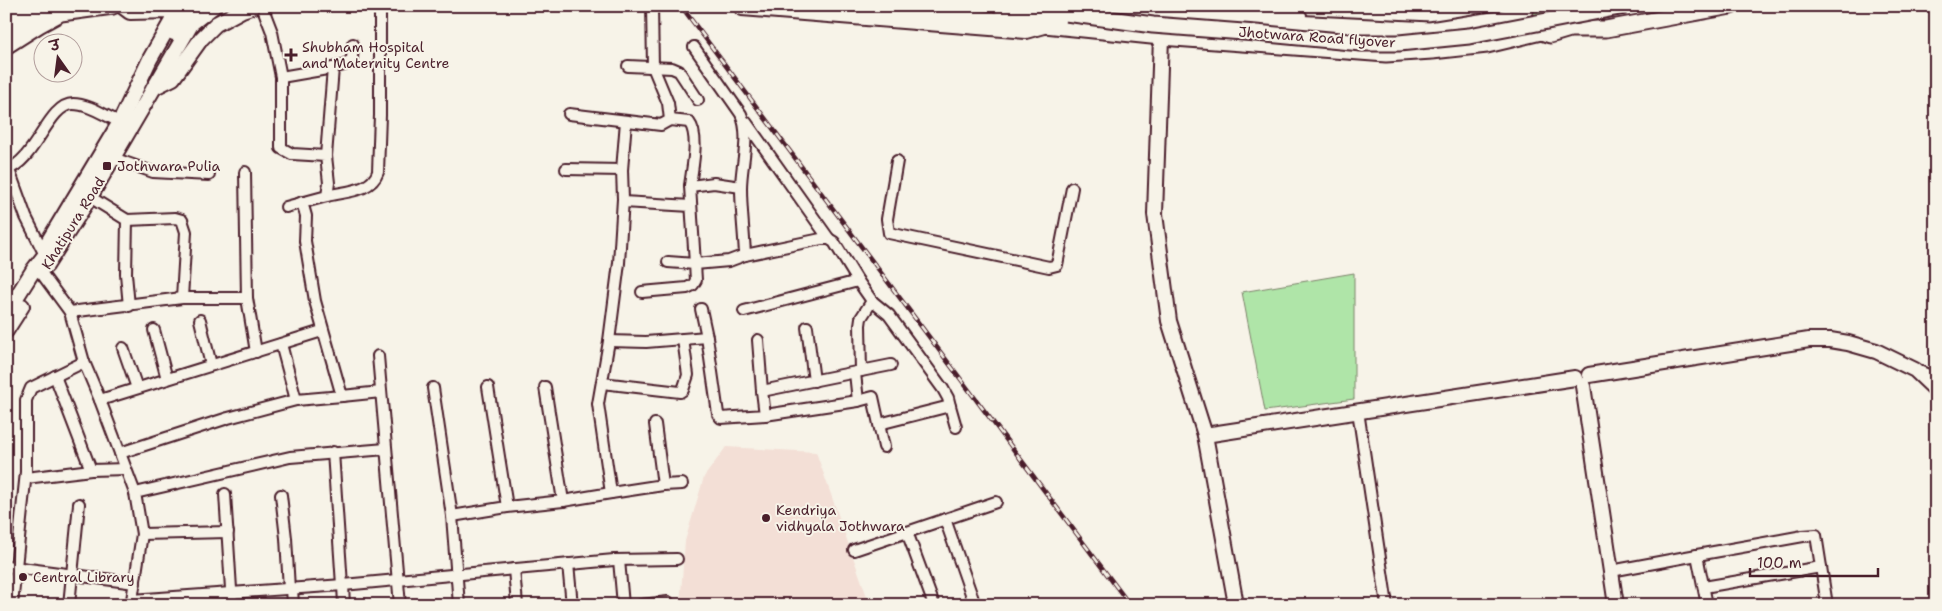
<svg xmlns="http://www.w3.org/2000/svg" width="1942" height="611" font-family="'Shantell Sans','Playpen Sans Deva',sans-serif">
	<defs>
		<pattern id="grass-tufts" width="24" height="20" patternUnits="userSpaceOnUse" patternTransform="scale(1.25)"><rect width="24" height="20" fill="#afe5a8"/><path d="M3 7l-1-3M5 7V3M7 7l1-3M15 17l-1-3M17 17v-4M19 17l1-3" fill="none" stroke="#98c491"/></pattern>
	</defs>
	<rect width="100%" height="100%" fill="#f7f3e8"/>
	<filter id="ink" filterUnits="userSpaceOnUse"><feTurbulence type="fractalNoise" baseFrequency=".02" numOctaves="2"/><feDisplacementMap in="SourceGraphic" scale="10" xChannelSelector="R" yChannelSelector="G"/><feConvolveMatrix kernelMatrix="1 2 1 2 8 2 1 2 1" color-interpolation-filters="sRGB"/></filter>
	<g filter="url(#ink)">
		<path fill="#f3dfd6" d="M726,447L816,452L870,605H680L685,541L704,477Z"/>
		<path fill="url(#grass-tufts)" stroke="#7c826a" d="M1531,6H1576L1536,16L1531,10Z"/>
		<path fill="#afe5a8" stroke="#7c826a" d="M1354,273V399L1265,411L1242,292Z"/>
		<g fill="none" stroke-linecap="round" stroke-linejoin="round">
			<g stroke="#4a1f2b" stroke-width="14">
				<g id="street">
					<path d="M262,6L272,32L281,77V148L292,154L326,156L329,183L327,196L286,207"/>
					<path d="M694,47L741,114C751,136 741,164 741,188C741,210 744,232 745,255"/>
					<path d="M628,66L672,68L679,71L698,100"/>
					<path d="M281,77L333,68"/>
					<path d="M569,114L661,125L670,120L668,103L653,67L652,6"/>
					<path d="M670,120L689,122C700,136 692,168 690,186L714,183L741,187"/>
					<path d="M746,122L829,239"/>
					<path d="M326,156L333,68L347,64L352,59L353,44"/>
					<path d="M113,158L153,172L209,175"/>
					<path d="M897,161L887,219L889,233L1049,267L1057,265L1072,188"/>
					<path d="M566,169L622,170L626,121"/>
					<path d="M6,170C36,161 48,104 73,104C89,104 105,116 120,122"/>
					<path d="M9,170L26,217L45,255"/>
					<path d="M622,170L623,199L619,263L609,341L598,404L611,493L663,485L655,424"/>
					<path d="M245,172L247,298L256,352"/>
					<path d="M690,186L695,264L729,261L745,255L821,239H829L834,242L858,281L744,311"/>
					<path d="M327,196C346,191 371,192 378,172L380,115V6"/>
					<path d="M90,197L127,220L175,218L182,220L186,232L182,298"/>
					<path d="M623,202L691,206"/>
					<path d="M127,220L126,274L129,306"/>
					<path d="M34,269L42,274L70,312L182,298H247"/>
					<path d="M642,292L687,288L693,285L696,280L695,264L668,262"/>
					<path d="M872,301L889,315L943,389L948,398L950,406L879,424"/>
					<path d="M70,312L84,362L100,400L322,331"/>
					<path d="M200,320L211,365"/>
					<path d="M807,327L814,381"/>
					<path d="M154,330L167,379"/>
					<path d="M707,337L718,414L721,418L765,415L762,391"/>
					<path d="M758,340L762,391L861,371L860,325L861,318L872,301L858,281"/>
					<path d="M609,341L646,342L707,337L701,309"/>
					<path d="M281,344L296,400L342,396L315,301L305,241L306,216L302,202"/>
					<path d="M123,348L137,388"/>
					<path d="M378,356L400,605"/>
					<path d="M861,371L891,365"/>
					<path d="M1919,371L1936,378"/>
					<path d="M55,376L91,470"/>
					<path d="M602,383L680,392L683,390L688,375L683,339"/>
					<path d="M488,387L507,507L563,501"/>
					<path d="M545,387L563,501L611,493"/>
					<path d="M433,388L452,516L459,605"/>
					<path d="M342,396L381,392"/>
					<path d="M100,400L135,493L290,457L386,449"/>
					<path d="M858,401L873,397L884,447"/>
					<path d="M950,406L956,427"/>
					<path d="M1358,411L1387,605"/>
					<path d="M765,415L858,401L855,373"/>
					<path d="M333,452L342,585"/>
					<path d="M120,453L228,418L296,400"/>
					<path d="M26,478L91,470L126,469"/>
					<path d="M663,485L682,484"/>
					<path d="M135,493L142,534L228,532"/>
					<path d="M225,494L232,605"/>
					<path d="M281,495L286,538L289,589"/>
					<path d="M452,516L507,507"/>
					<path d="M945,519L975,605"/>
					<path d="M907,532L934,605"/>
					<path d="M142,534L132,600L343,585L614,560L677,559"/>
					<path d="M854,550L996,502"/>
					<path d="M1697,555L1803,536L1816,535L1827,605"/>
					<path d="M619,560L623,605"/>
					<path d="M568,564L572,605"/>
					<path d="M6,566L135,583"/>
					<path d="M514,569L517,605"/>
					<path d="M1611,571L1697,555L1707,605"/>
					<path d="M343,585L344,605"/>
					<path d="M1704,587L1821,567"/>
					<path d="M292,588L293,605"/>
					<path d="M12,605L26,472V400L31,388L84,362"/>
					<path d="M69,605L79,504"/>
					<path d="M641,605L668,602"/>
				</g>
			</g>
			<g stroke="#4a1f2b" stroke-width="18">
				<g id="secondary">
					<path d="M742,6V8L1026,31L1044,26"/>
					<path d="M1158,6L1299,16"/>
					<path d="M6,23L30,6"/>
					<path d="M174,33L191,6"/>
					<path d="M1161,37L1155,214L1169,321L1205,435"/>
					<path d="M153,88L173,78L201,39L216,24L242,10L254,6"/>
					<path d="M46,266L90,197L192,23L214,6"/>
					<path d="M6,314L34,269L45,255L48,242L120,122L150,59L174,17L171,11L130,12L122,6"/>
					<path d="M6,331L22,306"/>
					<path d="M1589,375L1809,340H1830L1848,343L1876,351L1915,370L1936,390"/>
					<path d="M1583,386L1616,605"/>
					<path d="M1234,605L1235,599L1205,435L1575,378"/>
				</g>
			</g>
			<g stroke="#4a1f2b" stroke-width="19">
				<g id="primary">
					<path d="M862,6L1161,37L1386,54L1432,51L1487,45L1541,32"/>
					<path d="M1000,6L1066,13L1094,8L1174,17L1430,30L1499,19L1525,10"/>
					<path d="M1532,26L1541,32L1550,35L1570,29H1606L1731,6"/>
					<path d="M6,33L47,6"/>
					<path d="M6,46L39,25L61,13L113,6"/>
				</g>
			</g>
			<use href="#street" stroke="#f7f3e8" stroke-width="10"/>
			<use href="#secondary" stroke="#f7f3e8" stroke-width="14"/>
			<use href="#primary" stroke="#f7f3e8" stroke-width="15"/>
			<g stroke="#4a1f2b" stroke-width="4.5">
				<path id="rail" d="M681,6L1130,605"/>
			</g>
			<use href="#rail" stroke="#f7f3e8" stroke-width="2.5" stroke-dasharray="8" stroke-linecap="butt"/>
			<g stroke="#4a1f2b" stroke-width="19" stroke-linecap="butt">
				<path id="primary-bridge" d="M1066,13L1153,25L1256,33L1361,43H1399L1469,36L1625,6"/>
			</g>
			<use href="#primary-bridge" stroke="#f7f3e8" stroke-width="15"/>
		</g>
	</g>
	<g fill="#4a1f2b" stroke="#f7f3e8" stroke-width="2">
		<path d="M288.5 47.5h5v5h5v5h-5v5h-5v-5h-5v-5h5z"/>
		<rect x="102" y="161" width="10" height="10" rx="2.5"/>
		<circle cx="766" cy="518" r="5"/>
		<circle cx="23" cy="577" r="5"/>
	</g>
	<g text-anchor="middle" stroke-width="4" stroke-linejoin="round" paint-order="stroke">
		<g font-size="14" fill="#4a1f2b" stroke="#f7f3e8">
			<text transform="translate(1317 37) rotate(4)" y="5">Jhotwara Road flyover</text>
			<text transform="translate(73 223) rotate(-58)" y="5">Khatipura Road</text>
		</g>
		<g font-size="14" fill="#4a1f2b" stroke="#f7f3e8" text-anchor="start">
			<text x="302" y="52">Shubham Hospital<tspan x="302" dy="16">and Maternity Centre</tspan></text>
			<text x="117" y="171">Jothwara Pulia</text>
			<text x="776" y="515">Kendriya<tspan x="776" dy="16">vidhyala Jothwara</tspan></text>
			<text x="33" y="582">Central Library</text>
		</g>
	</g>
	<rect width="1942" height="611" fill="none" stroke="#f7f3e8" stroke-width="25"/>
	<rect x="12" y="12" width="1917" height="586" fill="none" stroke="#4a1f2b" stroke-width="2" filter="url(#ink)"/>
	<g transform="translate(58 58) rotate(346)"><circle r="24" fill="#f7f3e8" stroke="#b29e9c"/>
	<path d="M0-4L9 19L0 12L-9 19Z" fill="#4a1f2b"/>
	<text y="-8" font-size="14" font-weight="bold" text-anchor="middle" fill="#4a1f2b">उ</text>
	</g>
	<path d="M1750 568v8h128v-8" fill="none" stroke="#4a1f2b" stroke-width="2.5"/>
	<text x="1757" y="568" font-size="15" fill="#4a1f2b" stroke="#f7f3e8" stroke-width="4" paint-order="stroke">100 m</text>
</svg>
